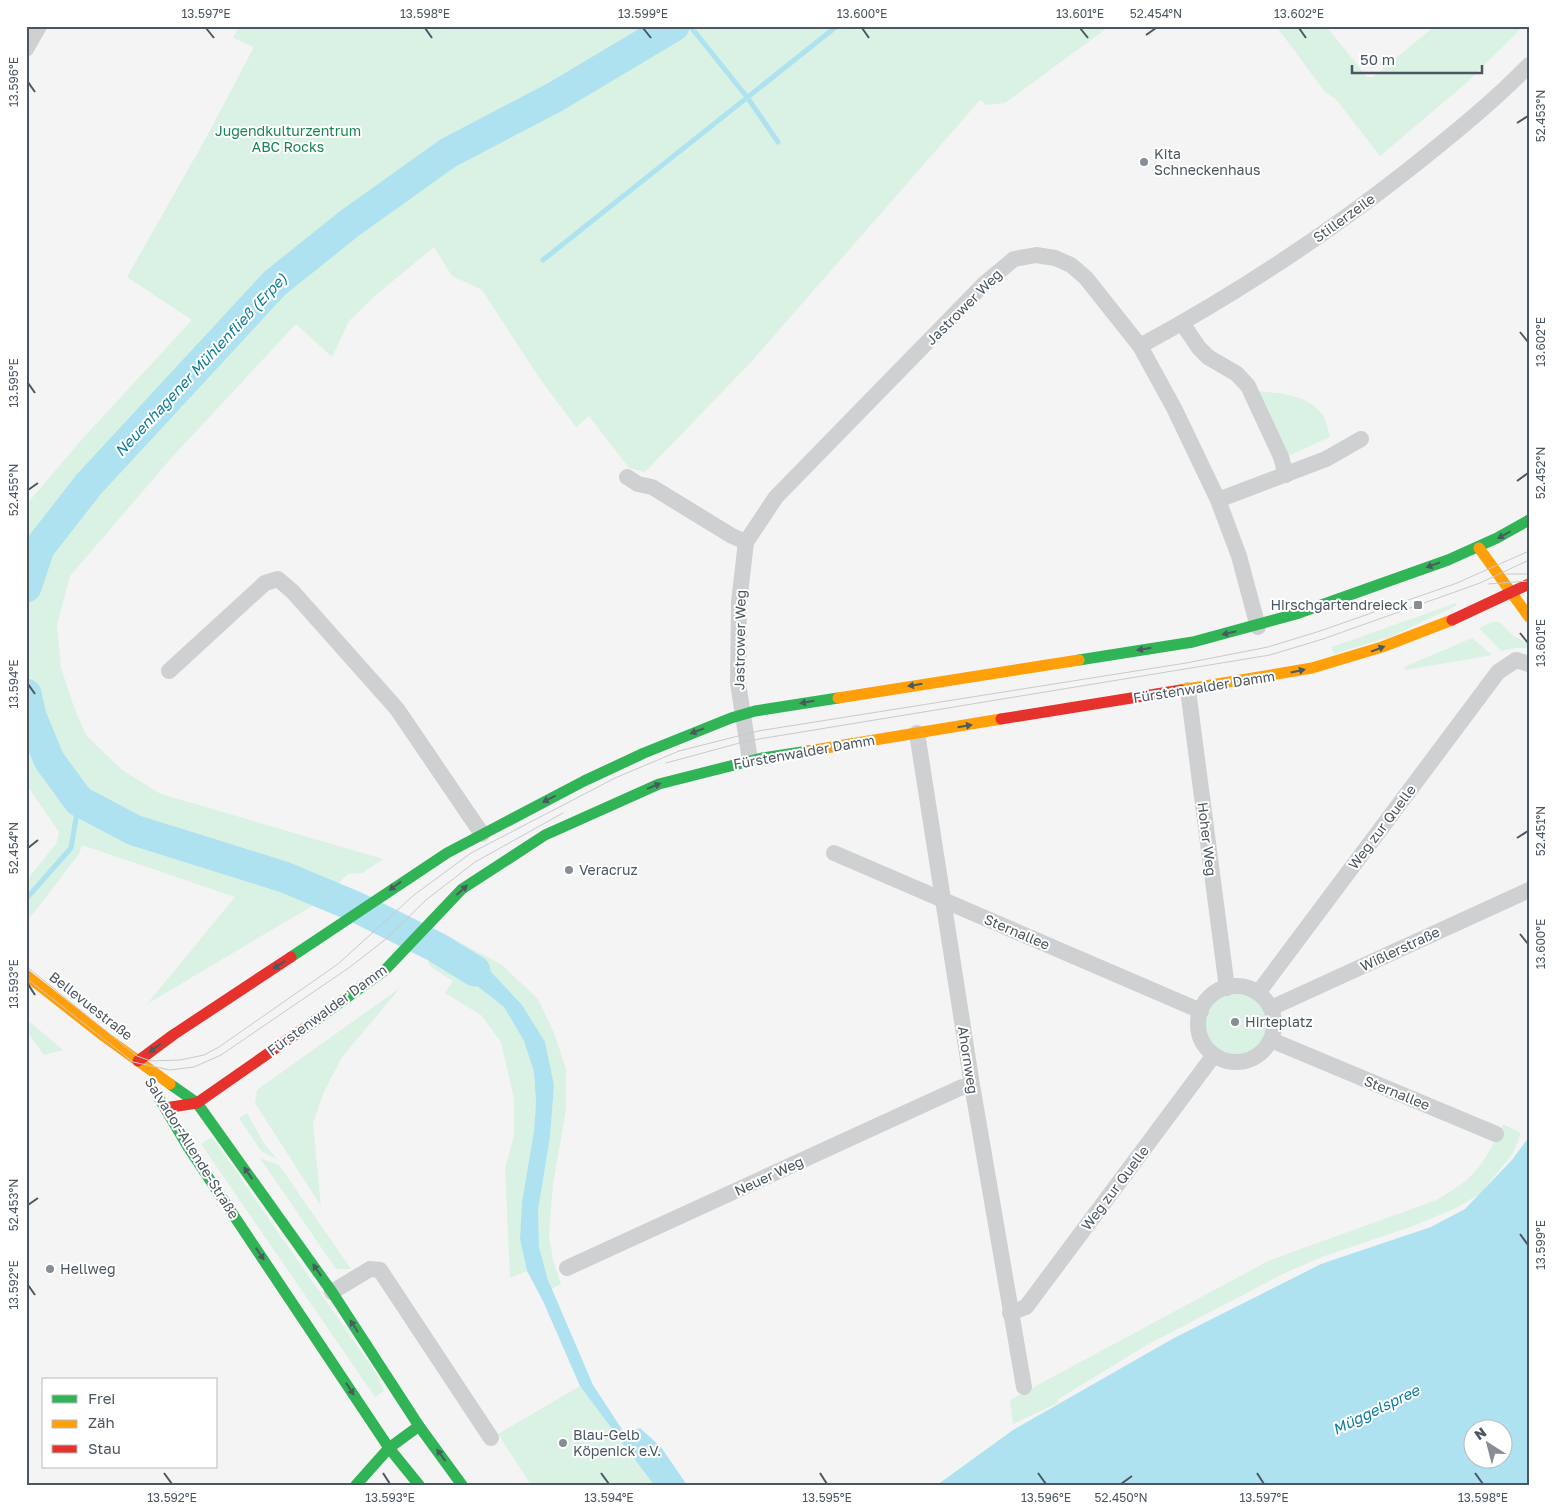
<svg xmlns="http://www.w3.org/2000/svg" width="1555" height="1511" font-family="'Golos Text',sans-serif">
	<rect width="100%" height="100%" fill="#f4f4f4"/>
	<g fill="#d9f2e3">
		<path d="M239,26H1110L1005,103L986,105L980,100L752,361L645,472L629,468L589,416L576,427L540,379L482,290L452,276L434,247L376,295L349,321L332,357L296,324L174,455L70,576L57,625L61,668L74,707L86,735L122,770L161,794L383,859L362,873L348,874L319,902L147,1004L235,897L82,845L79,854L26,923V881L56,844L59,832L26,784V505L84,437L192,320L127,277L207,136L254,47L233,38Z"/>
		<path d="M1276,26H1326L1367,77H1373L1435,26H1524L1465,84L1380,156L1336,99L1326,93Z"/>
		<path d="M1256,391C1279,393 1307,394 1322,414C1326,420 1328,430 1330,437L1286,457Z"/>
		<path d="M1456,603L1457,605L1393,636L1334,654L1332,647Z"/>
		<path d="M1492,622H1500L1512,635L1528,644V648H1516L1501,651L1479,628Z"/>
		<path d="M1472,638L1492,655L1406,670L1404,667Z"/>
		<path d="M448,936L502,965L538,999L554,1033L566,1069V1110L553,1184L549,1234L553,1260L561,1284L551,1289L539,1247L538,1210L550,1137L554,1085L545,1042L443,943Z"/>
		<path d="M435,953L504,1007L524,1041L534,1072L536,1102L534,1131L522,1202L520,1239L527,1271L510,1278L505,1168L514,1136V1099L501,1042L481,1015L445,993L453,981L431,967L428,962Z"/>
		<path d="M400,988L342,1057L324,1092L313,1123L321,1206L255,1103L257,1090Z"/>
		<circle cx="1236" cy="1024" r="30"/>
		<path d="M26,1019L31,1023L63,1050L44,1055L26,1030Z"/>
		<path d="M247,1113L265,1145L277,1159L262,1152L239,1118Z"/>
		<path d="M1503,1124L1521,1133L1513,1153L1480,1194L1456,1208L1413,1226L1322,1257L1283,1274L1145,1346L1057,1400L1058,1403L1013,1424L1010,1400L1270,1260L1434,1201C1474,1180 1484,1165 1503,1124Z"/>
		<path d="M212,1137L376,1373L384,1391L375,1397L201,1144Z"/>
		<path d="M260,1158L279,1165L351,1269H336Z"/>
		<path d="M580,1386C604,1419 630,1451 654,1485H531L498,1434Z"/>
	</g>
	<g fill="#aee2f0" fill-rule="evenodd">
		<path d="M443,943L491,972L522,1005L545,1042L554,1085L550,1137L538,1210L539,1247L548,1280L593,1385L625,1434L640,1428L661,1447L687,1485H654L580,1386L543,1301L527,1271L520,1239L522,1202L534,1131L536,1102L534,1072L524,1041L504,1007L435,953Z"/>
		<path d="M1529,1137V1485H937L1013,1430L1174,1338L1321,1264L1431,1227L1465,1209L1512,1160ZM1472,1428H1502V1458H1472Z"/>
	</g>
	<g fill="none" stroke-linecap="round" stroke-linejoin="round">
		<g stroke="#aee2f0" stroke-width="5">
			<path d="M690,26L747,97L778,142"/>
			<path d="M543,260L837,26"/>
			<path d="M26,899L71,848L79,801"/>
		</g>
		<g stroke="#aee2f0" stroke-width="31">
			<path d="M26,587L39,548L89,484L275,283L350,223L448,153L555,97L674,26"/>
			<path d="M26,694L31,716L49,760L79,801L134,830L284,877L356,907L436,947L475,971"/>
		</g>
		<g stroke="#ced0d2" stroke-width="16">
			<path d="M26,49L39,26"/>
			<path d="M1182,323L1199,348L1208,357L1237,374L1248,386L1281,457L1286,475"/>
			<path d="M1140,346C1236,294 1326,235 1412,167C1452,135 1493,102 1529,65"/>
			<path d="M627,477L638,484L652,487L732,536L746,542"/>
			<path d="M1218,500L1326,459L1361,439"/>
			<path d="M169,671L265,583L278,579L293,592L397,709L482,834"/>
			<path d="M1188,690L1227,988"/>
			<path d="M917,733L972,1085L1024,1387"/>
			<path d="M750,760L738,683L739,602L746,542L776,497L983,285L1014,259L1036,255L1055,258L1071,265L1086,278L1140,346L1174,408L1218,500L1239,556L1258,627"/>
			<path d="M834,853L1201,1011"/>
			<circle cx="1236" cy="1024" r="38"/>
			<path d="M1258,993L1498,672L1516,660L1529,664"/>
			<path d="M1271,1008L1529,890"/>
			<path d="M1271,1040L1496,1134"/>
			<path d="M567,1268L962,1087L972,1085"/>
			<path d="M332,1292L370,1269L380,1270L491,1438"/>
			<path d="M1010,1313L1026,1307L1214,1055"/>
		</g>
		<g stroke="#30b455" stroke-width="11">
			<path d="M1079,660L1193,642L1296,614L1448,560L1497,538L1529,520"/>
			<path d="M291,957L447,853L584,781L644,753L731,718L755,711L838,698"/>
			<path d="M306,1027L385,970L462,889L545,835L659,784L762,758L808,751"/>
			<path d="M170,1084L197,1103L332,1292L419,1426L462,1485"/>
			<path d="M158,1096L188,1147L389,1448L419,1485"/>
			<path d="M356,1485L389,1448L419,1426"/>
		</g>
		<g stroke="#ff9f0a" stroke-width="11">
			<path d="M1479,548L1529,617"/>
			<path d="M1181,690L1312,668L1382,647L1452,620"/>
			<path d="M838,698L1079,660"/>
			<path d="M808,751L1001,719"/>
			<path d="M26,975L101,1034L170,1084"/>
		</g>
		<g stroke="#e5322d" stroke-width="11">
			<path d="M1452,620L1529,584"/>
			<path d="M1001,719L1181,690"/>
			<path d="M138,1061L173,1035L291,957"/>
			<path d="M165,1108L197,1103L306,1027"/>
		</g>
		<g stroke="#c9cacc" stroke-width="1">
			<path d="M1506,574H1529"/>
			<path d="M1488,584L1529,581"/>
			<path d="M666,763L747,741L1270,655L1323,639L1480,583L1529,560"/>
			<path d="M26,966L137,1056L151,1061L180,1060L204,1055L219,1047L338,964L414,895L471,853L615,778L679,751L758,731L1186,663L1268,647L1320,631L1457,583L1529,551"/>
			<path d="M26,978L133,1062L170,1070L194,1067L221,1055L350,967L386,939L426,900L475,862L563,813"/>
		</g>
	</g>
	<defs><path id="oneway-solid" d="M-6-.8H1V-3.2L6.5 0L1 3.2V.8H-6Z" transform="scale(1.25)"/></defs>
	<g fill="#495b60">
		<use href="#oneway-solid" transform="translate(1504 535) rotate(150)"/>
		<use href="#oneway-solid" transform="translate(1433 565) rotate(160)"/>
		<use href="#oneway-solid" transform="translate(1229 633) rotate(167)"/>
		<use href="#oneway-solid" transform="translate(1144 649) rotate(171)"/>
		<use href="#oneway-solid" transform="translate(1378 649) rotate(-21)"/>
		<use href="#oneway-solid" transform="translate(1298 671) rotate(-12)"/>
		<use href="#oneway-solid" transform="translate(915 685) rotate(171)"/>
		<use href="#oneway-solid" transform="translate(807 702) rotate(170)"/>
		<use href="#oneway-solid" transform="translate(965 726) rotate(-9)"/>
		<use href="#oneway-solid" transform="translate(697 731) rotate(159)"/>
		<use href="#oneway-solid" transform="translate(654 786) rotate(-22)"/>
		<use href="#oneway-solid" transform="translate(549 799) rotate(153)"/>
		<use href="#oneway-solid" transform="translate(395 886) rotate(144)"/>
		<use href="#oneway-solid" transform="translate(462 890) rotate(-42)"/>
		<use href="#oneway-solid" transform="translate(279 965) rotate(146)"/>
		<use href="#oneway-solid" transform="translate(155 1048) rotate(143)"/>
		<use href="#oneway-solid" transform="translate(248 1173) rotate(-125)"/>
		<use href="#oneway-solid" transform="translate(260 1254) rotate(56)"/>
		<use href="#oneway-solid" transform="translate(317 1270) rotate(-125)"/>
		<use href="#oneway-solid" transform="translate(354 1326) rotate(-123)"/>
		<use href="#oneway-solid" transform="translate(350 1389) rotate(57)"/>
		<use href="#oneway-solid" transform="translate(441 1455) rotate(-126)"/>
	</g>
	<path fill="none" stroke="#4a5661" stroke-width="2" d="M206,28L214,38M425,28L432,38M643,28L651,38M862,28L869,38M1080,28L1088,38M1299,28L1306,38M1146,35L1156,28M28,82L35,92M1517,123L1528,116M1520,332L1528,342M28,383L35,393M1517,481L1528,473M28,490L38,483M1520,633L1528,643M28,684L35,694M1517,838L1528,831M28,848L38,840M1520,934L1528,944M28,984L35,995M28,1205L38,1198M1520,1234L1528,1245M28,1285L35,1295M164,1473L172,1484M383,1473L390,1484M601,1473L609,1484M820,1473L827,1484M1038,1473L1046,1484M1257,1473L1264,1484M1475,1473L1483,1484M1121,1484L1132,1476"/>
	<g fill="#868d94" stroke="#fff" stroke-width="2">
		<circle cx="1144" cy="162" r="5"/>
		<rect x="1413" y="600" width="10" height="10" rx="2.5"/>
		<circle cx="569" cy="870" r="5"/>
		<circle cx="1235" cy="1022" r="5"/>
		<circle cx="50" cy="1269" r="5"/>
		<circle cx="563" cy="1443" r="5"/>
	</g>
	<g text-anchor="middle" stroke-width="4" stroke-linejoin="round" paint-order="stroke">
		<g font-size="14" fill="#17864f" stroke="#fff">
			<text x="288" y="136">Jugendkulturzentrum<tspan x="288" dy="16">ABC Rocks</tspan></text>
		</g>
		<g font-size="14" fill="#4a5661" stroke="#fff" text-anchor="start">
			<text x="1154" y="159">Kita<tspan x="1154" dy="16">Schneckenhaus</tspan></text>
			<text x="1408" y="610" text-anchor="end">Hirschgartendreieck</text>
			<text x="579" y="875">Veracruz</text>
			<text x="1245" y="1027">Hirteplatz</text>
			<text x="60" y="1274">Hellweg</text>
			<text x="573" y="1440">Blau-Gelb<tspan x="573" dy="16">Köpenick e.V.</tspan></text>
		</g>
		<g font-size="14" fill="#4a5661" stroke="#fff">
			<text transform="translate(1344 218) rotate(-36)" y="5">Stillerzeile</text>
			<text transform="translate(964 307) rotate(-45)" y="5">Jastrower Weg</text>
			<text transform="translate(740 640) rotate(-89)" y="5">Jastrower Weg</text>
			<text transform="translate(1204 687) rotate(-9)" y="5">Fürstenwalder Damm</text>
			<text transform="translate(804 752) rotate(-10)" y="5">Fürstenwalder Damm</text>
			<text transform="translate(1382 827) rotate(-53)" y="5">Weg zur Quelle</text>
			<text transform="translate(1207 839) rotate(83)" y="5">Hoher Weg</text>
			<text transform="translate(1017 932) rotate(23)" y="5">Sternallee</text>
			<text transform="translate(1400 949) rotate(-25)" y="5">Wißlerstraße</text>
			<text transform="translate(91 1006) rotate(38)" y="5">Bellevuestraße</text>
			<text transform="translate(327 1010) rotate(-36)" y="5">Fürstenwalder Damm</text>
			<text transform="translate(968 1060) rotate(81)" y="5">Ahornweg</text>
			<text transform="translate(1397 1093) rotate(22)" y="5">Sternallee</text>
			<text transform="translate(192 1148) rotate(58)" y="5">Salvador-Allende-Straße</text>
			<text transform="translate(769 1176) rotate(-25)" y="5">Neuer Weg</text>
			<text transform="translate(1115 1188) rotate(-53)" y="5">Weg zur Quelle</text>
		</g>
		<g font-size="15" font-style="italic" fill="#0c7c9b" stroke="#fff">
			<text transform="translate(201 365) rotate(-47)" y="5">Neuenhagener Mühlenfließ (Erpe)</text>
			<text transform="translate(1376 1410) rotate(-26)" y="5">Müggelspree</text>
		</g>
	</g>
	<rect width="1555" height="1511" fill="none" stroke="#ffffff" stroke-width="55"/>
	<rect x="42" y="1378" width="175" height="90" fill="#ffffff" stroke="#b7bbc0"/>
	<rect x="52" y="1395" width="25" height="8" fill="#30b455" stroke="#b7bbc0"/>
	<text x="88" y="1404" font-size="15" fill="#4a5661">Frei</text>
	<rect x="52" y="1420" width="25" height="8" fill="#ff9f0a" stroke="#b7bbc0"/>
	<text x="88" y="1428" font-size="15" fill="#4a5661">Zäh</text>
	<rect x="52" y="1445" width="25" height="8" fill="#e5322d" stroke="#b7bbc0"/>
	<text x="88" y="1454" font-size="15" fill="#4a5661">Stau</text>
	<g transform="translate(1488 1444) rotate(324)"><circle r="24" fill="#ffffff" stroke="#b7bbc0"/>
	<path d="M0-4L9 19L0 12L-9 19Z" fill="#868d94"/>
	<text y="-8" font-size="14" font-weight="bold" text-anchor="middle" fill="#4a5661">N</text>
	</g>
	<path d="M1352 65v8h130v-8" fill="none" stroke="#4a5661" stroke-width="2.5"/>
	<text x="1360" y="65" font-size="15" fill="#4a5661" stroke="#ffffff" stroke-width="4" paint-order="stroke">50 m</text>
	<rect x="28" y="28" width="1500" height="1456" fill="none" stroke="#4a5661" stroke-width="2"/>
	<g font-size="12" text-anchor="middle" fill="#4a5661">
		<text x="206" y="18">13.597°E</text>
		<text x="425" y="18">13.598°E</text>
		<text x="643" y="18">13.599°E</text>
		<text x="862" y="18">13.600°E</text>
		<text x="1080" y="18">13.601°E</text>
		<text x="1156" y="18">52.454°N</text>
		<text x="1299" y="18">13.602°E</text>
		<text transform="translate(14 82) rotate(-90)" y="4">13.596°E</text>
		<text transform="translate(1541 116) rotate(-90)" y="4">52.453°N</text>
		<text transform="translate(1541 342) rotate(-90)" y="4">13.602°E</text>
		<text transform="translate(14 383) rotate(-90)" y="4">13.595°E</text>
		<text transform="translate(1541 473) rotate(-90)" y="4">52.452°N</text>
		<text transform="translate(14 490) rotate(-90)" y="4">52.455°N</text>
		<text transform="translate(1541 643) rotate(-90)" y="4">13.601°E</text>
		<text transform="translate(14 684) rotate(-90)" y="4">13.594°E</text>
		<text transform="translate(1541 831) rotate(-90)" y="4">52.451°N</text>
		<text transform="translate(14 848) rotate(-90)" y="4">52.454°N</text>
		<text transform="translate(1541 944) rotate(-90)" y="4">13.600°E</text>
		<text transform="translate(14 984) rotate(-90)" y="4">13.593°E</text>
		<text transform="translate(14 1205) rotate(-90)" y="4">52.453°N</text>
		<text transform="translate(1541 1245) rotate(-90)" y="4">13.599°E</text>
		<text transform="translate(14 1285) rotate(-90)" y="4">13.592°E</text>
		<text x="172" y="1502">13.592°E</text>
		<text x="390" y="1502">13.593°E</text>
		<text x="609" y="1502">13.594°E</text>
		<text x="827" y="1502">13.595°E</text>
		<text x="1046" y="1502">13.596°E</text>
		<text x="1121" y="1502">52.450°N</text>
		<text x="1264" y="1502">13.597°E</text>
		<text x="1483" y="1502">13.598°E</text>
	</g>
</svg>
